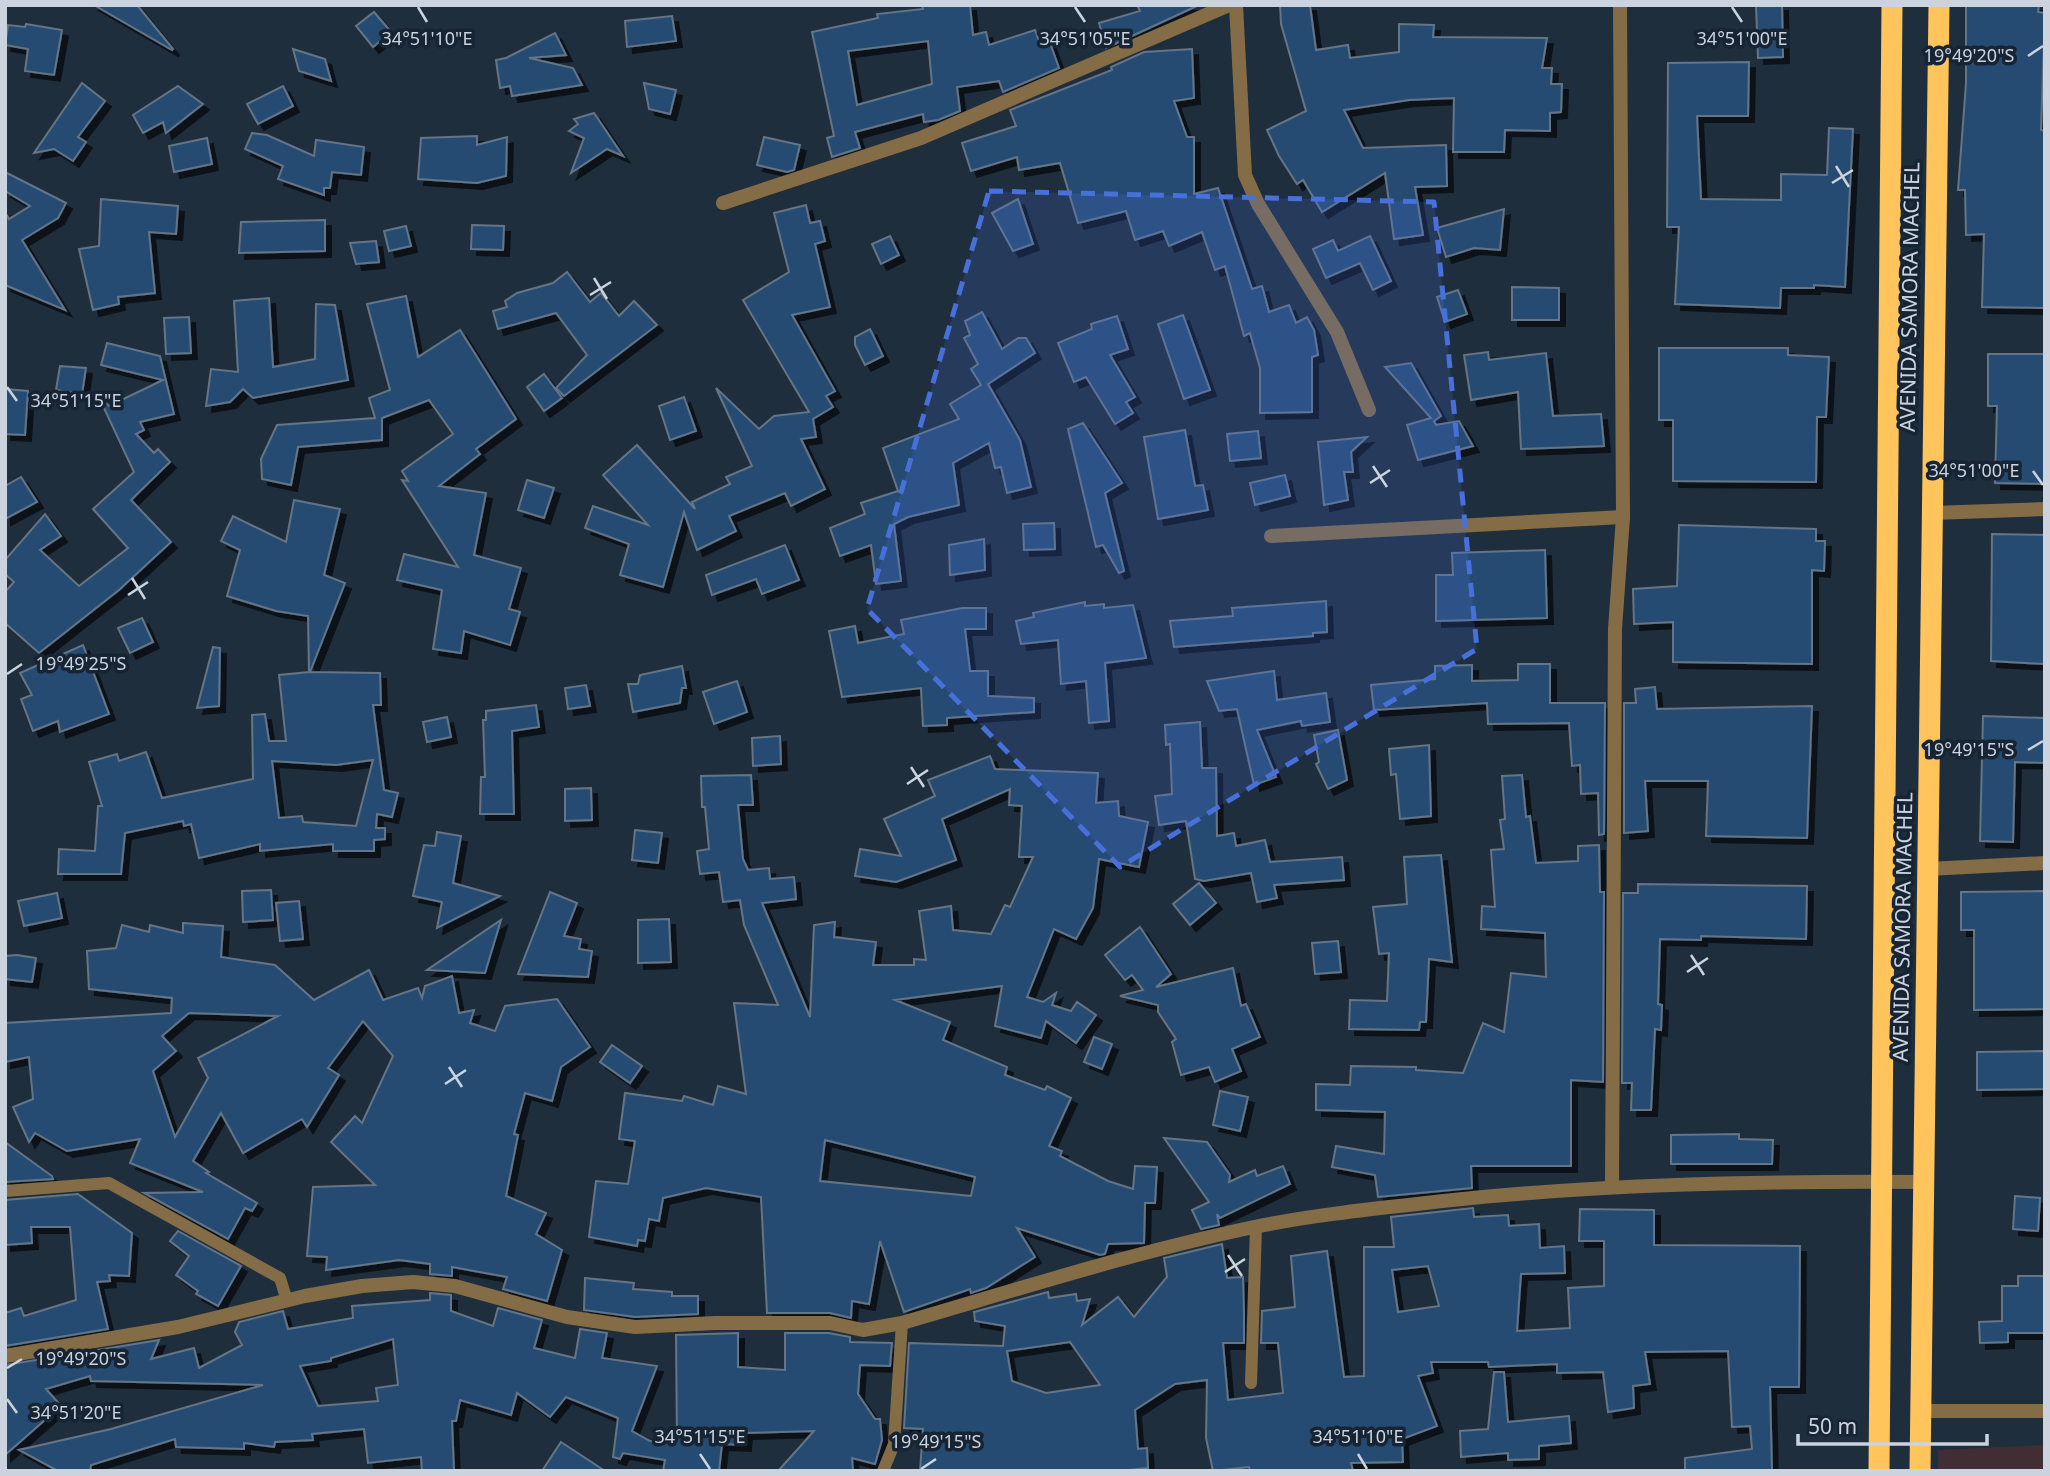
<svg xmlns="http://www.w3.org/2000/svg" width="2050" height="1476" font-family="'Noto Sans',sans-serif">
	<defs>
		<filter id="shadow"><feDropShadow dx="6" dy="6" stdDeviation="0" flood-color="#0009"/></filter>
	</defs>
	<rect width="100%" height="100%" fill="#1f2e3d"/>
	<path fill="#412e35" d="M2045,1445V1471H1938V1450Z"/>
	<g fill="#264c72" stroke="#637486" stroke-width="2" fill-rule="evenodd" filter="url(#shadow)">
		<path d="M94,5H137L173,49L172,50Z"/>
		<path d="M922,5H970L973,35L986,32L989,45L1035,30L1040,44L1049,40L1059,68L1003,92L999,81L957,87L960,111L938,120L924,122L923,114L855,132L860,148L832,157L827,138L834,136L812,32L878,18L877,14L923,9ZM928,41L932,84L857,105L848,51Z"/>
		<path d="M1137,5H1199L1106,48L1099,23L1140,11Z"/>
		<path d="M1280,5H1310L1316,50L1348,45L1350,58L1399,52V24L1434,25L1433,37L1547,38L1542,68H1552L1551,84H1562L1561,112L1550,113V131L1505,130L1504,152H1453L1454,98L1409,100L1344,110L1363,148L1446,145L1447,186L1415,187L1423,235L1394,239L1385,173L1322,212L1303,180L1297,184L1279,156L1267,130L1306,111L1281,24Z"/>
		<path d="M1756,5H1782L1783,57L1758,58Z"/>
		<path d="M1966,5H2039L2038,12L2045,13L2041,130L2045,131V308L1982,307L1984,234L1966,235L1965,190H1958L1966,83Z"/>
		<path d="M374,12L391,32L373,47L356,26Z"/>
		<path d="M672,16L676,41L627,47L625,21Z"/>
		<path d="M26,24L62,30L54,75L25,71L28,49L5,45L8,25L25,27Z"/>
		<path d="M555,33L566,55L529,58L573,68L582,85L512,96L510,86L500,88L496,60L506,58Z"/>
		<path d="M293,49L325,59L331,81L299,71Z"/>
		<path d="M1192,49L1194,98L1174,101L1187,137H1194V194L1218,188L1252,289L1262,286L1269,312L1289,305L1296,323L1307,317L1314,330L1318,355L1312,357V412L1260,413V368L1250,333L1244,336L1225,266L1215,270L1202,232L1169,246L1163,231L1135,240L1126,211L1078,223L1060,163L1019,170L1017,157L971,171L962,143L1016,126L1010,110L1112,70L1111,67L1144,52Z"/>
		<path d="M1749,62L1748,116H1697L1701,199L1781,200V174L1827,175L1829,128L1853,129L1845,287L1814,285V288H1781L1780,308L1675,304L1679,227H1667L1668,63Z"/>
		<path d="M82,83L105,101L78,137L86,142L73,161L54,149L34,153Z"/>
		<path d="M644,83L676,90L670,114L649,109Z"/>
		<path d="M178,86L203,104L166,133L163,122L143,133L133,115Z"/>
		<path d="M283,86L293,106L258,124L247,104Z"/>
		<path d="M594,113L623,156L607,149L571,173L584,138L569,131L578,124L574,119Z"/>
		<path d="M252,133L267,135L314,156L316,140L364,147L361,175L332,172L330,188H324V195L278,179L283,166L245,149Z"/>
		<path d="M477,136V145L507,137L506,176L477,183L418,179L421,138Z"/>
		<path d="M764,137L800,145L794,170L787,172L757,165Z"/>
		<path d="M207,138L212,164L174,172L169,146Z"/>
		<path d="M5,172L66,203L58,218L22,240L65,310L5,285V212L9,219L30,206L5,191Z"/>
		<path d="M101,199L178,206L176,234L149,232L155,293L118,297L119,304L93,310L79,249L99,246Z"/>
		<path d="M1018,199L1033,244L1013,251L992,213Z"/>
		<path d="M806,205L810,223L820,221L825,241L815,244L830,307L792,315L835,391L826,396L833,407L813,419L816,437L801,439L825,489L791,506L785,493L729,516L736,531L697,550L684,512L663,587L620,575L629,544L585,528L593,506L648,525L603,475L637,445L695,509L692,502L730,484L726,477L752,466L716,388L759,429L774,416L809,412L743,300L789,272L774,213Z"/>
		<path d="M1504,209L1500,250L1474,248L1446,257L1437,228Z"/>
		<path d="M325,220V251L239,253L241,222Z"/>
		<path d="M472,225L504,226L503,250L471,249Z"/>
		<path d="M406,226L411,246L389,251L384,231Z"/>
		<path d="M890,236L899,255L881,264L872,244Z"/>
		<path d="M1370,236L1391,281L1373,290L1360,263L1326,278L1313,249L1333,240L1338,251Z"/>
		<path d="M376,241L379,262L356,264L350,243Z"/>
		<path d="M567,272L590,302L601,293L619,316L634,301L657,325L564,396L556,388L587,355L556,313L498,329L493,311L507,307L505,301L517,293L553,283Z"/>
		<path d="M1512,287L1559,288V320H1512Z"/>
		<path d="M1458,290L1467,314L1445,322L1437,297Z"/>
		<path d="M406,296L418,357L460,330L516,419L476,449L480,454L439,486L486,493L474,555L521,568L509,609L520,612L510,645L464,631L461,653L433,649L442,590L397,580L404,554L458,567L402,480L408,481L402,471L453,434L429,400L382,418V440L298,447L291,485L262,479L261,459L277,425L375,418L369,398L390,390L367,304Z"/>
		<path d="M269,298L273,367L315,359L316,304L335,305L348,380L253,398L243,389L230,402L206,406L211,369L238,372L234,301Z"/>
		<path d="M982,312L1002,349L1018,338H1026L1035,353L988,384L1020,440L1031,487L1007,493L1001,467L995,468L989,443L953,463L959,505L908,517L894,524L901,581L876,584L871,545L840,556L830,528L865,514L861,503L898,491L883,448L959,419L950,404L981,385L971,369L978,364L964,338L970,335L965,321Z"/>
		<path d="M1183,315L1210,390L1184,399L1158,324Z"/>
		<path d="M1117,316L1128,349L1110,355L1135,397L1126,402L1133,413L1115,424L1086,377L1074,382L1058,343L1092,329L1091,324Z"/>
		<path d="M189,317L191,353L166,354L164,318Z"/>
		<path d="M870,329L883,356L865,365L855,345V337Z"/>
		<path d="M107,343L160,356L174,414L140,422L144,430L136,434L154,453L158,449L170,462L131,500L171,542L119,590L39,653L5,623V592L14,582L5,574V560L45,514L61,536L40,550L79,586L128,548L93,509L134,472L103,406L106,403L109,406L163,380L101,365Z"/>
		<path d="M1659,348H1788V355L1829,357L1826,417H1817L1816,482L1673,481V420H1659Z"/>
		<path d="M1488,352L1489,360L1546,353L1553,416L1601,414L1604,446L1521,449L1518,392L1471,400L1464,355Z"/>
		<path d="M1988,354H2045V484L1995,483L1997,406H1988Z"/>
		<path d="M1411,363L1441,416L1434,421L1436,425L1459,421L1473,446L1418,460L1407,425L1431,418L1385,367Z"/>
		<path d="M60,366L86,368L82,394L56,390Z"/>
		<path d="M544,374L562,398L544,411L527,387Z"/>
		<path d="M5,389L28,391L25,435L5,434Z"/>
		<path d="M684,397L696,431L670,440L659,406Z"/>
		<path d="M1083,423L1122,483L1105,493L1124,571L1119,573L1103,545L1096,547L1068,429Z"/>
		<path d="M1185,430L1195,486L1203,485L1208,510L1158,519L1144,437Z"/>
		<path d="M1258,431L1261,458L1230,461L1227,434Z"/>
		<path d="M1367,437L1351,452L1353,472H1344L1348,500L1324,505L1318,442Z"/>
		<path d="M1285,475L1290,496L1255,505L1250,483Z"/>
		<path d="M21,477L37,502L5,519V486Z"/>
		<path d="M527,480L554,488L544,518L518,510Z"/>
		<path d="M294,500L340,509L324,575L345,583L310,672L380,673L381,705H373L384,790L398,793L392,817L377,814L376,828H385V839L374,840V851H333V844L260,851V844L199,858L191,824L184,826L183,821L125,833L121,874H58L59,849L95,851L98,806H102L89,762L117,754L119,761L146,752L162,798L253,779L252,715L265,714L269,741H286L279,675L309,672L308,616L276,611L227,596L240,550L221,541L233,516L286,542ZM373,760L356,826L303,822L302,816L279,818L272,761L336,765Z"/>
		<path d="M1054,523L1055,549L1024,550L1023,524Z"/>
		<path d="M1679,525L1816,529V541H1825L1824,571L1812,570V664L1673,662V622L1634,624L1633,589L1677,586Z"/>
		<path d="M1992,534L2045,535V664L1991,661Z"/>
		<path d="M984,539L985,570L950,575L949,545Z"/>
		<path d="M785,545L799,580L762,594L756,579L712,595L706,575Z"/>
		<path d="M1545,550L1547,618L1436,621V575H1453L1452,553Z"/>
		<path d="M1326,601L1327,632L1313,633V636L1174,647L1170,621L1233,616L1232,608Z"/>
		<path d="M1085,602V606L1104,604V608L1133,605L1146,658L1105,663L1109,721L1089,723L1086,681L1061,684L1058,640L1021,644L1016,621L1034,617L1033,613Z"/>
		<path d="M962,608H986V629H965L970,671H988V696L1034,698V712L947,718V725L923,726L921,688L842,697L829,631L855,626L858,643L904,634L901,620Z"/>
		<path d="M142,618L153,642L130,653L118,628Z"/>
		<path d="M83,645L109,714L60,732L58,721L33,731L21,699L32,695L20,673Z"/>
		<path d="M213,647L220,648L219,706L197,708Z"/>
		<path d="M1518,664H1550V703H1605L1604,834L1599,835L1598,793L1581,794L1580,765L1572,766L1569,723L1488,724L1487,703L1374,710L1371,685L1435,679V666L1472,665V681L1518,680Z"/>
		<path d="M682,666L686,688H682L680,703L633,712L628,684H638L640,675Z"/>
		<path d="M1274,671L1277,700L1326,693L1330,722L1302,726L1301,721L1257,730L1276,777L1254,785L1237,709L1219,711L1207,681Z"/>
		<path d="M737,681L747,712L714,724L703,692Z"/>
		<path d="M586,685L590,706L568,709L565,688Z"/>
		<path d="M1655,687L1657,709L1812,706L1807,838L1706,836L1708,781H1645L1648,831L1624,833V703H1636L1635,689Z"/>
		<path d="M536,705L539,727L512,731L514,814H480L481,777H485L483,720H486V711Z"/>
		<path d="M1983,716L2045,718V763L2015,762L2013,842L1980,841Z"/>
		<path d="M447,717L451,737L427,742L423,722Z"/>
		<path d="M1200,722L1202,768H1216L1217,836L1234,833L1236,846L1265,840L1270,862L1342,857L1344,880L1274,885L1277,898L1257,902L1251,873L1204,881L1195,879L1186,821L1159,825L1155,796L1172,794L1170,744L1166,745L1165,725Z"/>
		<path d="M1338,730L1347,780L1328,789L1316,764L1319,762L1314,735Z"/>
		<path d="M780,736L781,764L753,766L752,738Z"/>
		<path d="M1429,745L1431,816L1400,819L1396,774L1391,775L1389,749Z"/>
		<path d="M990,756L995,769L1098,773L1096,803L1118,801L1119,816L1148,822L1139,867L1099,859L1093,908L1076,939L1054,929L1027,997L1043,1002L1056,993L1052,1005L1071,1011L1077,1002L1096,1015L1076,1043L1046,1021L1041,1038L995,1026L1002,986L895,1000L950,1022L943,1040L1007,1067L1005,1075L1045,1090L1047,1086L1071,1098L1049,1146L1062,1151L1060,1156L1108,1181L1133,1189L1135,1166L1157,1167L1155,1203H1145L1144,1243L1108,1244L1105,1254L1100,1255L1017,1228L1035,1257L986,1288L971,1293L970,1289L904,1312L880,1241L869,1304L852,1301L851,1318L830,1313H767L761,1197L706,1188L663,1198L659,1221L649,1219L645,1241L638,1240L637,1246L589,1237L596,1181L628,1184L635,1141L619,1139L625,1093L682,1101L684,1096L713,1105L718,1086L746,1094L734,1003L778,1005L744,925L740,900L723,902L719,872L700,874L697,851L709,849L705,807H702L701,776L751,775L753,805H738L743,859L748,870L769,868L770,879L794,877L796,899L762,903L810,1017L814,925L835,922L834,937L876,942L873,965H914V959L926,960L919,911L951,906L953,930L991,934L1005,905L1010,907L1033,857H1019L1022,806L1009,805L1010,789L942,819L956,860L896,882L855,876L860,849L901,856L884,819L935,796L928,780ZM825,1140L975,1177L971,1196L820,1181Z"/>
		<path d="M1522,775L1526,817L1530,816L1536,863L1578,861V846L1599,845L1600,892H1604L1603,1082L1571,1080V1166H1471L1472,1188L1378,1197L1375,1175L1332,1167L1336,1146L1384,1154L1385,1112L1316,1110V1084L1350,1085L1351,1066L1416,1067V1070L1463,1073L1483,1023L1504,1032L1511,973L1546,977L1545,933L1481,929L1482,906L1495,907L1491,850L1504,849L1500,820L1505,819L1502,776Z"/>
		<path d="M591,788L592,820L565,821V789Z"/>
		<path d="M635,830L662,833L658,863L632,860Z"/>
		<path d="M437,832L461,836L453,883L500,896L437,928L442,902L413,896L424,845L435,846Z"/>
		<path d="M1441,855L1452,962L1429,959L1426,1022H1420L1419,1030L1349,1029L1350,1000L1387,1001L1389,953L1379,954L1373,907L1407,904L1404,857Z"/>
		<path d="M1199,883L1216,903L1190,925L1173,904Z"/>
		<path d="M1638,884L1807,886L1806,939L1701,936V940L1660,939L1658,1004L1662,1005L1661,1030L1655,1029L1651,1110H1631L1632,1083H1622L1623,893H1638Z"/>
		<path d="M271,890L273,920L243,922L242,891Z"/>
		<path d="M2045,891V1009L1974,1010V930H1961V892Z"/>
		<path d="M550,892L577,903L564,936L581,939L579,949L592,951L588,977L518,974Z"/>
		<path d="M57,893L62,918L24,926L18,901Z"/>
		<path d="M299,901L303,939L280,941L276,903Z"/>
		<path d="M669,919L671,962L638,963V920Z"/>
		<path d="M501,920L485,973L427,970Z"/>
		<path d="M183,923L223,926L221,957L275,965L314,1000L369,970L383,1000L418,988L422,998L425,986L452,976L459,1013L474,1010L470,1023L495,1031L505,1006L557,999L590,1047L561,1067L552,1101L525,1093L514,1134L518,1135L506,1196L546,1213L536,1234L562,1250L547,1301L503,1289L507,1277L452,1267V1276L430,1274V1264L399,1260L326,1270L327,1257L307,1256L313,1187L375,1185L331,1142L355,1116L362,1123L393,1056L363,1021L328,1068L339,1075L307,1127L302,1119L243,1153L221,1113L193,1161L209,1172L206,1173L257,1203L252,1211L245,1208L228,1239L144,1193L203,1192L130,1163L140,1139L67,1151L35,1133L29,1142L13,1107L33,1099L29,1057L5,1062V1023L171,1013L172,998L89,989L87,951L116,948L122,925L149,932L150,925L183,933ZM189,1013L278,1016L198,1058L208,1078L175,1137L153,1071L176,1051L162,1036Z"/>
		<path d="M1140,927L1171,974L1156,987L1233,968L1241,1006L1246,1004L1260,1037L1232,1049L1241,1071L1215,1082L1209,1067L1181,1075L1172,1042L1176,1039L1158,1012V1005L1120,996L1143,990L1132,975L1125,980L1105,955Z"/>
		<path d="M1338,941L1341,972L1315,974L1312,943Z"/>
		<path d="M17,955L36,958L32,982L5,979V956Z"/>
		<path d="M1094,1037L1112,1044L1102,1069L1084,1062Z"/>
		<path d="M612,1045L642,1066L630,1083L600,1062Z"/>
		<path d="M2045,1051V1089L1977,1090V1052Z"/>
		<path d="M1220,1091L1248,1097L1240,1131L1213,1125Z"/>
		<path d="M1739,1134V1139L1773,1140L1772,1164H1671V1135Z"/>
		<path d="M1164,1138L1207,1142L1230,1175L1229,1182L1255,1170L1257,1176L1283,1166L1290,1184L1220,1218L1217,1214L1219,1225L1201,1229L1192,1210L1209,1202Z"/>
		<path d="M5,1142L52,1176L53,1179L5,1182Z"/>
		<path d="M78,1194L132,1233L129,1276L109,1275L110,1281L97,1282L108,1329L5,1346V1313L21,1308L24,1316L76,1300L70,1227H31L32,1243L5,1245V1200Z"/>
		<path d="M2015,1196L2040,1198L2038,1231L2013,1229Z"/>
		<path d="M1473,1208L1474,1217L1508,1215L1509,1226L1539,1224L1540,1248L1564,1246L1565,1273L1521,1274L1517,1331L1570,1328L1568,1288L1604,1286V1241H1579L1580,1209L1654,1210V1245L1800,1246L1799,1387H1770L1772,1471H1685V1458L1752,1449L1750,1426L1732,1427L1728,1351L1645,1352L1650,1384L1633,1386L1634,1408L1608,1412L1603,1372L1557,1373V1364L1489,1367L1488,1362H1431L1433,1373L1418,1376L1437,1426L1402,1439L1403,1462L1351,1463L1353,1471H1250L1249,1467L1213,1471L1206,1438L1207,1380L1175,1384L1135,1410L1138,1449L1147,1448L1148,1468L1119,1471H920L923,1429L904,1428L909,1343L1003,1346L1005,1326L975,1321L974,1312L1048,1292L1049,1298L1076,1294L1077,1301L1090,1299L1082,1325L1118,1297L1134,1317L1167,1277L1164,1258L1222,1244L1227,1278L1243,1277L1244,1314V1343H1223L1228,1400L1283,1393L1278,1343H1261L1262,1311L1295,1307L1291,1256L1327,1251L1344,1377L1364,1376V1247H1394L1391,1217ZM1428,1266L1439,1306L1398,1312L1392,1270ZM1070,1342L1100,1385L1046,1393L1012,1381L1007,1351Z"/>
		<path d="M178,1231L241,1266L218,1306L196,1294L198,1291L176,1275L189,1256L170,1241Z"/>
		<path d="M2018,1276H2045V1333H2008V1342L1980,1343L1979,1322L2002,1321V1286H2018Z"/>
		<path d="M585,1278L634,1283L633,1289L672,1292V1296H698V1314L635,1317L584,1310Z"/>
		<path d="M430,1293L451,1295V1311L493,1326L498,1308L542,1320L534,1348L575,1358L580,1329L607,1333L602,1358L657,1366L632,1431L650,1441L677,1442L676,1335L738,1333V1367L785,1370V1333H829L850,1337V1342L892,1343L890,1366L860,1365L858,1394L875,1419H880L882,1440L875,1464L852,1458L853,1471H778L814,1431L746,1433L745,1445L722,1444L719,1471H663L665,1460L623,1453L620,1459L613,1457L618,1418L566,1397L550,1417L517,1393L511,1415L460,1400L456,1421H452L454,1471H422L421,1457L368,1463L364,1429L312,1434L313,1440L275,1442L274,1447L244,1443V1449L176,1447L175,1439L91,1465L90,1471H58L19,1450L111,1429L263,1385L91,1381L90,1376L46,1389L61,1406L5,1455V1365L159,1340L151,1359L194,1348L199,1368L242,1345L235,1332L239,1322L283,1311L288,1329L353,1318L352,1306L430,1300ZM393,1339L398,1385L376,1388L378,1401L318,1406L300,1366L331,1361V1358Z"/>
		<path d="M1494,1372H1504L1508,1422L1569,1416L1571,1443L1539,1446V1459L1508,1460V1453L1461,1457L1460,1431L1488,1429Z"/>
		<path d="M561,1442L605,1471H542Z"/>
	</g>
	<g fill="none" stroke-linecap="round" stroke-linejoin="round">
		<g stroke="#846c46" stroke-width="12">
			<path d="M5,1191L109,1183L280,1278L287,1301"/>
			<path d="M1251,1383L1256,1227"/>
			<path d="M883,1471L894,1444L902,1323"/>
		</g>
		<g stroke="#846c46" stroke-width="14">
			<path d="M1236,5L1245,175L1258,204L1337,332L1369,410"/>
			<path d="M723,203L921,138L1229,5"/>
			<path d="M1932,513L2045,509"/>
			<path d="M1271,536L1623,517"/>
			<path d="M1928,869L2045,863"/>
			<path d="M1612,1186L1615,629L1623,517L1620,5"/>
			<path d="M5,1356L178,1327L305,1296L362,1286L413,1282L455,1286L567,1317L635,1327L715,1323H830L863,1330L902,1323C1019,1289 1135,1252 1254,1227C1308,1216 1362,1210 1417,1204C1585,1184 1754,1181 1924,1182"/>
			<path d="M1920,1411H2045"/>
		</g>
		<g stroke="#ffc45c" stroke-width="21">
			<path d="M1879,1471L1892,5"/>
			<path d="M1920,1471L1939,5"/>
		</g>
	</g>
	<path fill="#4870da" fill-opacity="0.2" stroke="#4870da" stroke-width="5" stroke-dasharray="14 9" stroke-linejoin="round" d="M989,191L1434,202L1477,649L1120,867L867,609Z"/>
	<path fill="none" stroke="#cbd4de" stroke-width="2.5" d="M418,7L427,22M1075,7L1085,22M1732,7L1742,22M2028,56L2043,46M1836,166L1849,187M1832,183L1853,170M594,278L607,299M590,295L611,282M7,387L17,401M1373,466L1387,487M2033,471L2043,485M1370,483L1390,470M132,578L145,599M128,595L148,582M7,674L22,664M2028,750L2043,741M911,767L924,787M907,784L928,770M1691,955L1704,975M1687,972L1708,958M449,1067L462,1087M445,1084L466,1070M1228,1255L1242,1276M1225,1272L1245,1259M7,1368L22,1359M7,1399L17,1413M700,1454L710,1469M1358,1454L1367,1469M921,1469L936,1459"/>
	<g text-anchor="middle" stroke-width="7" stroke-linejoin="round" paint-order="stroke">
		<g font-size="21" fill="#cbd4de" stroke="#162433">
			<text transform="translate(1910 297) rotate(-89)" y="7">AVENIDA SAMORA MACHEL</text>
			<text transform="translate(1903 927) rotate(-89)" y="7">AVENIDA SAMORA MACHEL</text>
		</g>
	</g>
	<g font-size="18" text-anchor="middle" fill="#cbd4de" stroke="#162433" stroke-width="7" stroke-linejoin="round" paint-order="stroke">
		<text x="427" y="45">34°51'10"E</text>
		<text x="1085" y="45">34°51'05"E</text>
		<text x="1742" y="45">34°51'00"E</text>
		<text x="1969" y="62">19°49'20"S</text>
		<text x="76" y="407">34°51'15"E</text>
		<text x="1974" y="477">34°51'00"E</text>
		<text x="81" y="670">19°49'25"S</text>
		<text x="1969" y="756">19°49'15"S</text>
		<text x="81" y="1365">19°49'20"S</text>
		<text x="76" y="1419">34°51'20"E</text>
		<text x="700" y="1443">34°51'15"E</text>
		<text x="1358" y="1443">34°51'10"E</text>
		<text x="936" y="1448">19°49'15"S</text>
	</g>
	<rect width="2050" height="1476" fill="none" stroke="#cbd4de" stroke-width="14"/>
	<path d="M1798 1434v10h189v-10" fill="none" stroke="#cbd4de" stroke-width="3.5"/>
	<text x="1808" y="1434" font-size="21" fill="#cbd4de" stroke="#162433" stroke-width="5" paint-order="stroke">50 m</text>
</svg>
